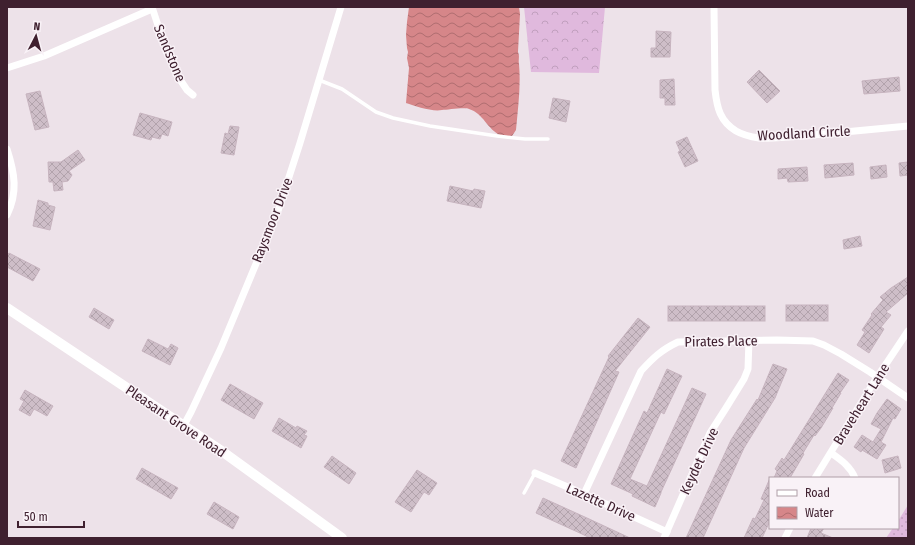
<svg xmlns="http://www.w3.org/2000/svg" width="915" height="545" font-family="'Fira Sans Condensed',sans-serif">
	<defs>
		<pattern id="grass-dots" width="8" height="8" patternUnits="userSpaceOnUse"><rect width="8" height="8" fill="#e0b9dd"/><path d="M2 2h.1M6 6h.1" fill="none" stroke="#c19fbe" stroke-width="1.8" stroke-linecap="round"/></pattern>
		<pattern id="forest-crowns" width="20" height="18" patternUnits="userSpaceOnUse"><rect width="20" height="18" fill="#e0b9dd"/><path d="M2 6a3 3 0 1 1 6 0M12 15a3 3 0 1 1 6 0" fill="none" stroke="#c19fbe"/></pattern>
		<pattern id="water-waves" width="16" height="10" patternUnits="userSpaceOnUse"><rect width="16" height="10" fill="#d68689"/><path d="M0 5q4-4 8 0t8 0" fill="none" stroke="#af6d70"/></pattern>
		<pattern id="building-cross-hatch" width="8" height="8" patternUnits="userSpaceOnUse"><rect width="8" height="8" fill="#cebec8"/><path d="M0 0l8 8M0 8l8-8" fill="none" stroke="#b2a3ac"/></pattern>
	</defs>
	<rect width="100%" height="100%" fill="#ede2e9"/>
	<path fill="url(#grass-dots)" d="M908,505V538H886L893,528H898V521Z"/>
	<path fill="url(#forest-crowns)" d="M524,7H605L599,73L531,72Z"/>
	<path fill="url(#water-waves)" d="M409,7H519L520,14L518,52C520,56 518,60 519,64C521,86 518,108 516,130L512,136C508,136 503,136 500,135C488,130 483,113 469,109C464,107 447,110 442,110C432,112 415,106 406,103L409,68L407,58L408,52L407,48L406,35L407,22Z"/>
	<g fill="url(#building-cross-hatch)" stroke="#c7b4bf">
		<path d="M656,31L671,32L670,57H651V48H656Z"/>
		<path d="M759,70L780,91L767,103L747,82Z"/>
		<path d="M899,77L900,91L864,94L862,81Z"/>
		<path d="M674,79L675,105H665V98H660V80Z"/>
		<path d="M40,91L49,127L35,130L26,94Z"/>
		<path d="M553,98L570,101L566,122L549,118Z"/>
		<path d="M140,113L172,122L168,136L162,134L160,139L152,137L151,140L133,135Z"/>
		<path d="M230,126L239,127L234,155L221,153L225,133L228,134Z"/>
		<path d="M687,137L698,161L685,167L678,152L680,151L676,142Z"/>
		<path d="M78,150L85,160L69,171L72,175L68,181L62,182L63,190L54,191L53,182H49L48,162H61Z"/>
		<path d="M908,162V175L900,176L899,163Z"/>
		<path d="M853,163L854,175L825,178L824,165Z"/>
		<path d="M886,165L887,177L871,179L870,167Z"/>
		<path d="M807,167L808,181L788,182L787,178L778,179V169Z"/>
		<path d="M450,186L473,191L474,189L485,191L481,208L447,201Z"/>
		<path d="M38,200L48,203V205L55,207L50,230L33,226Z"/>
		<path d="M860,236L862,246L844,249L843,240Z"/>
		<path d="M9,253L40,269L33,281L7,267V256Z"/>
		<path d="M908,277V293L886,312L891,315L881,327L884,329L869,353L857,345L865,332L862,330L872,315L871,314L883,300L880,297L891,288Z"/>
		<rect x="786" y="305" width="42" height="16"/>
		<rect x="668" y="306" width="97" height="15"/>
		<path d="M94,308L114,320L109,329L89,317Z"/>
		<path d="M638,318L650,327L615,371L619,372L576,468L561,461L609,357L608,356Z"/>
		<path d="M148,339L168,349L171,344L178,348L170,365L142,351Z"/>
		<path d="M773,364L787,369L775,398L744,448L703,538H686L731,440L757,399L758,400Z"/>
		<path d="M667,369L682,376L664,414L661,412L630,479L647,486L692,388L706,394L661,492V493L655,507L632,496L633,494L611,484L644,411L647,413Z"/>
		<path d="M838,373L849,380L840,393H841L832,408H833L821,428L815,436L814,435L803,453L804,454L790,478H774L777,471L775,469L782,458L784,460Z"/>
		<path d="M230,384L263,403L254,419L221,400Z"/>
		<path d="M25,390L53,406L47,416L34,409L30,416L19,410L24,401L20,399Z"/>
		<path d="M887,399L901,409L895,419L893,418L881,442L886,445L877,459L862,450L861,452L854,447L862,435L873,442L881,429L871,424L877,413Z"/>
		<path d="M279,418L296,428L297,426L307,431L304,435L307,436L301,448L272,431Z"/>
		<path d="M332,456L356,473L349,484L324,467Z"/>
		<path d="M898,456L901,468L885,473L882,460Z"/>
		<path d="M142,468L178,488L171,499L136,479Z"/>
		<path d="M417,470L437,483L429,495L424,492L411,512L395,502Z"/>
		<path d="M770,478V521L762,538H744L753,518L755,519L764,500L761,499Z"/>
		<path d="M543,498L587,518L630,538H590L582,534L536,513Z"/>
		<path d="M214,502L239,517L233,529L207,514Z"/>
		<path d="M811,528H824L821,533L833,538H807Z"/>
	</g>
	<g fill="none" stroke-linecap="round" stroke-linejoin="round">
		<g stroke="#fff" stroke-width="3.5">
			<path d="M319,80L342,89L376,112L393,118L430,126L497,136L525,139H548"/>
			<path d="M524,493L535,473"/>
		</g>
		<g stroke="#fff" stroke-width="7">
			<path d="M152,7L167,53L179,78L187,90L193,95"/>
			<path d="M714,7L715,90C717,108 720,121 736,131C743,135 752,137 759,138C773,139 788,137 802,136C837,133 873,129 908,126"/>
			<path d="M7,68L44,56L152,9"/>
			<path d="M7,149C15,174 18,192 7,215"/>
			<path d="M184,425L191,412L221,348L278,211L300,143L341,7"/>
			<path d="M831,453C841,460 850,466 855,478"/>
			<path d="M535,473L584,494L667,532"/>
			<path d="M815,478L877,377L888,361L908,331"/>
			<path d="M584,494L641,371C653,358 661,350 678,342L777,340L813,341L824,345L841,354L870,372L908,398"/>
			<path d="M664,538L710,433L726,408L744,379L748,369L749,340"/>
			<path d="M785,538L790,528"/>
		</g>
		<path stroke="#fff" stroke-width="10" d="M7,308L223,452L342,538"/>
	</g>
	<g text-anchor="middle" stroke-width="3" stroke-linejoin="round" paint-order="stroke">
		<g font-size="14" fill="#3f202f" stroke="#f9f2f7">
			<text transform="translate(170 53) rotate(67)" y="5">Sandstone</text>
			<text transform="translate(804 133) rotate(-3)" y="5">Woodland Circle</text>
			<text transform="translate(272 220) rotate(-69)" y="5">Raysmoor Drive</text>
			<text transform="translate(721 341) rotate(-1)" y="5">Pirates Place</text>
			<text transform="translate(861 404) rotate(-58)" y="5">Braveheart Lane</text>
			<text transform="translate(176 421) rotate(34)" y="5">Pleasant Grove Road</text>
			<text transform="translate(699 461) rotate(-65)" y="5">Keydet Drive</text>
			<text transform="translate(601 502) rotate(24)" y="5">Lazette Drive</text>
		</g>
	</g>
	<rect width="915" height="545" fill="none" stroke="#3f202f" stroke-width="16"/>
	<rect x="769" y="477" width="130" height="52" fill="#f9f2f7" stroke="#af9ea7"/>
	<rect x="777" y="490" width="20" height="6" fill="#ffffff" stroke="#af9ea7"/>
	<text x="805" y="497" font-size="12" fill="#3f202f">Road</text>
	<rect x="777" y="507" width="20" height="12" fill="url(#water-waves)" stroke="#af9ea7"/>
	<text x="805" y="517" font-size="12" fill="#3f202f">Water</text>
	<g transform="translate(36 36) rotate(6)" stroke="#f9f2f7" stroke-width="3" paint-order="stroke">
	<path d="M0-3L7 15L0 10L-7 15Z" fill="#3f202f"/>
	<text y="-6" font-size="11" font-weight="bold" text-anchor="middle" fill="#3f202f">N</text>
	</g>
	<path d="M18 521v6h66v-6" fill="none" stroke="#3f202f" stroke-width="2"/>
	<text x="24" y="521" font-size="12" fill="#3f202f" stroke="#f9f2f7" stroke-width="3" paint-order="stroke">50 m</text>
</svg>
